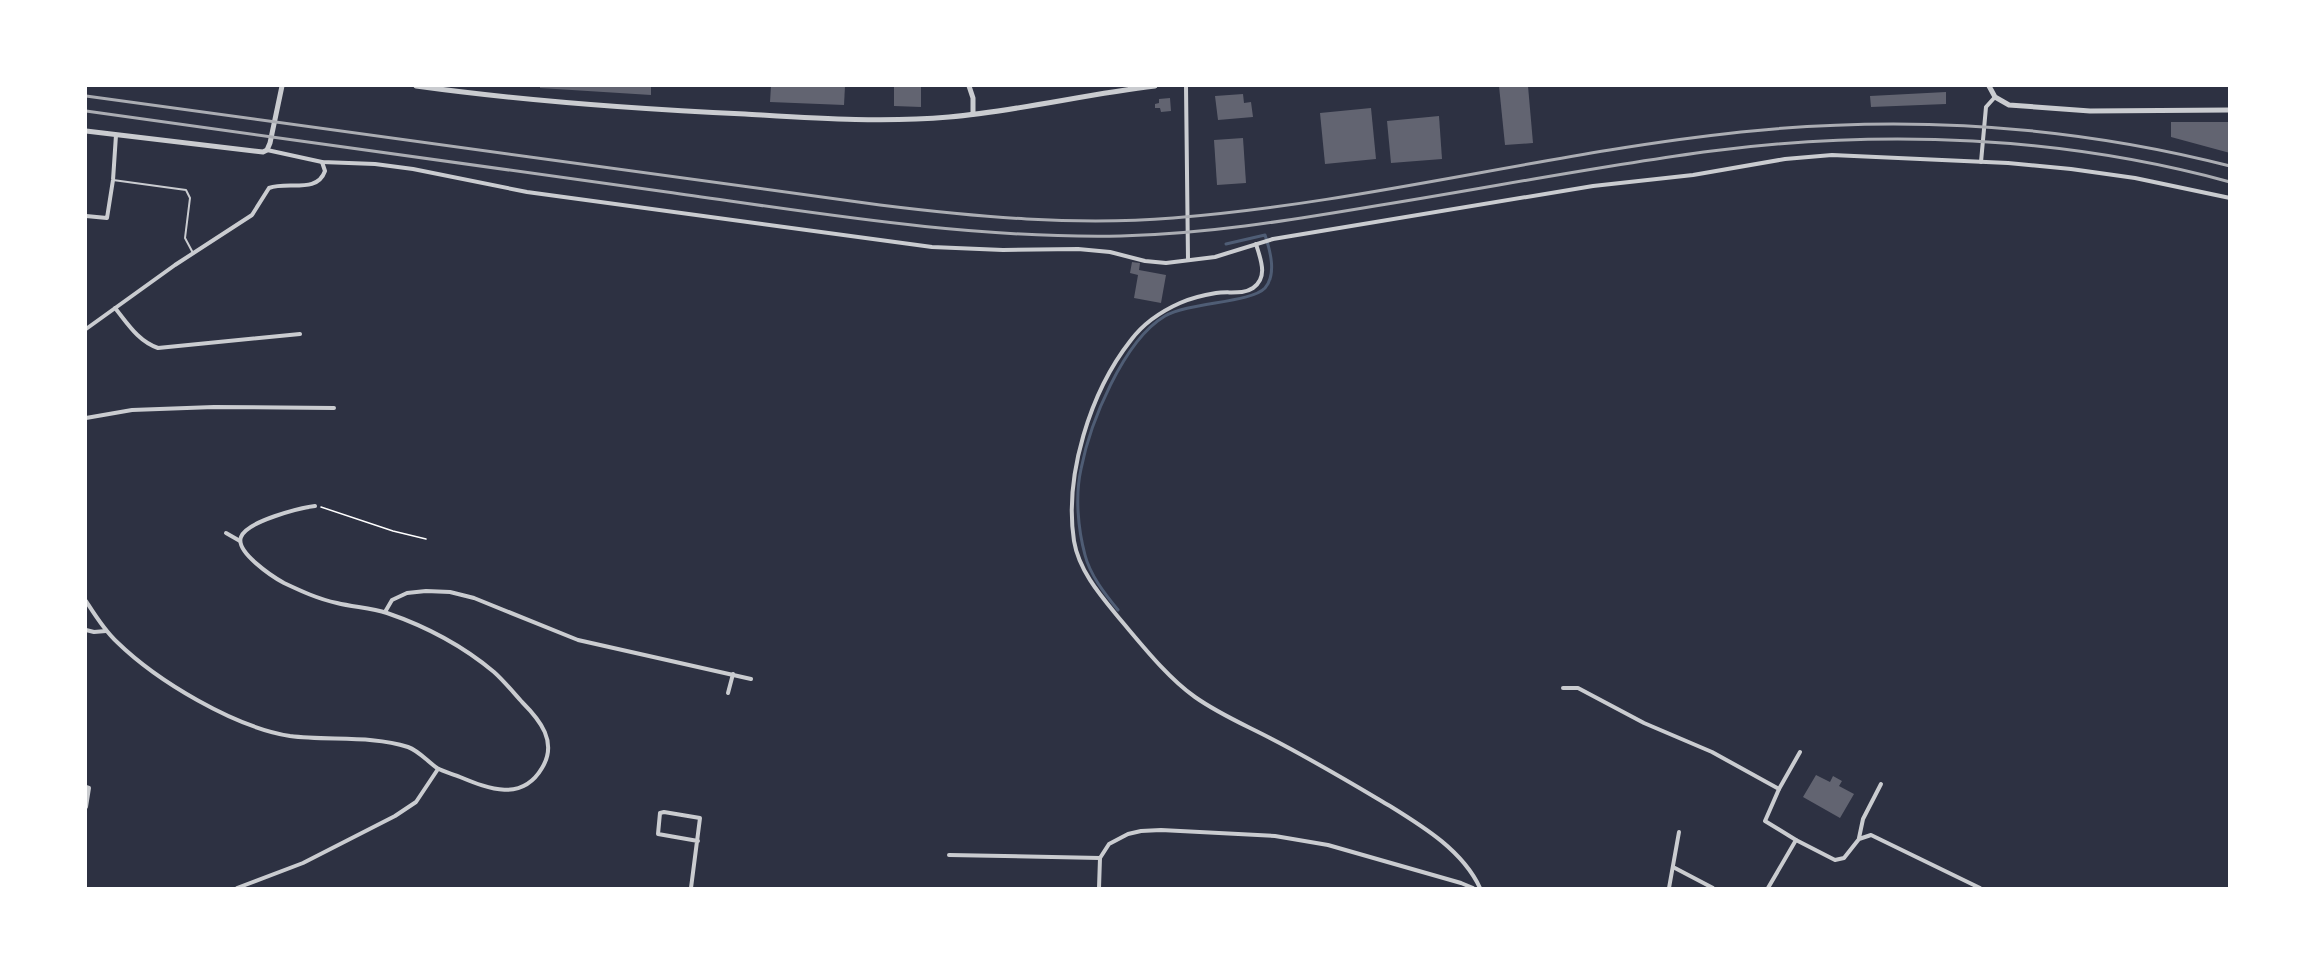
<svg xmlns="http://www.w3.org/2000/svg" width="2315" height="974" font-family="Commissioner,sans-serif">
	<rect width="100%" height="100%" fill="#2d3142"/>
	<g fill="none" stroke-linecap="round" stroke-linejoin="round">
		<path stroke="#4f5d75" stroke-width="3" d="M1118,610C1105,594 1090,575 1085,555C1078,529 1075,496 1081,469C1090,423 1123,341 1165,316C1189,302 1251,303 1265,288C1277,274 1270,250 1265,235L1226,244"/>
	</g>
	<g fill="#626471">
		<path d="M540,86H651V95L540,88Z"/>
		<path d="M771,86H845L844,105L770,102Z"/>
		<path d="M894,86H921V107L894,106Z"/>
		<path d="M1499,86H1528L1533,143L1505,145Z"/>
		<path d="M1946,92V104L1871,107L1870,96Z"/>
		<path d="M1243,94L1244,103L1251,102L1253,117L1218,120L1215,96Z"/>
		<path d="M1170,98L1171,111L1161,112L1160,108H1155V104L1159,103V99Z"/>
		<path d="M1371,108L1376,159L1325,164L1320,113Z"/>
		<path d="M1439,116L1442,159L1391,163L1387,121Z"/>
		<path d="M2171,122H2230V153L2171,137Z"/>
		<path d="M1243,138L1246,183L1217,185L1214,140Z"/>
		<path d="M1132,262L1140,263L1139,270L1166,275L1161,303L1134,298L1138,275L1130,273Z"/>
		<path d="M1816,775L1830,782L1833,776L1842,781L1839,786L1854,794L1840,818L1803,797Z"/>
	</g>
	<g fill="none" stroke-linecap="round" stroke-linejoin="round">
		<path stroke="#fff" stroke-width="1.5" d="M321,507L393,531L426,539"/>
		<path stroke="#caccd0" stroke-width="2" d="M113,180L186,190L190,198L185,238L193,253"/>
		<g stroke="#caccd0" stroke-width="4">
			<path d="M1186,86L1188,259"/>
			<path d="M267,150L322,162L375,164L413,169L527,192L932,247L1003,250L1078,249L1110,252L1145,261L1166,263L1215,257L1273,239L1593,186L1693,175L1785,159L1832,155L2008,163L2071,169L2135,178L2230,198"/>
			<path d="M1981,162L1986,107L1995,97"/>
			<path d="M86,216L107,218L113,180L116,135"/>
			<path d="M1256,244C1260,258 1269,277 1253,288C1243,295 1228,291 1216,293C1204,295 1191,298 1180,303C1162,311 1143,324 1131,340C1090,392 1064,476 1074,541C1079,571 1101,596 1119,618C1142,645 1167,677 1195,697C1219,714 1245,725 1270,738C1311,759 1351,783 1390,806C1424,827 1463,851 1480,888"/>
			<path d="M115,308C128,324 138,341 158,348L300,334"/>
			<path d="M86,329L175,265L252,215L269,188C288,181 317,194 325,171L322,162"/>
			<path d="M86,418L132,410L214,407L334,408"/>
			<path d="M226,533L240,541"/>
			<path d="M86,601C95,615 104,630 117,642C157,681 234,727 290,736C328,741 371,735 408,747C419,751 427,761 437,768C444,772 453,774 460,777C489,789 522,802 542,768C558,742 540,720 522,702C513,692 504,681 494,672C463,646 425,626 387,613C371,608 353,607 337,603C318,599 301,591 284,583C273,577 235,552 241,537C247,521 300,508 315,506"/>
			<path d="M385,612L392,600L407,593L426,591L450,592L474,598L578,640L751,679"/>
			<path d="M86,630L94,632L106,631"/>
			<path d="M1563,688H1578L1644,723L1712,752L1779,789L1765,821L1796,840L1835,860L1844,858L1859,839L1871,835L1980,888"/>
			<path d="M728,693L733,674"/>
			<path d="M86,787L89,788L86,807"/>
			<path d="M1779,789L1800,752"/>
			<path d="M1859,838L1863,819L1881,784"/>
			<path d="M949,855L1100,858"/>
			<path d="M1673,867L1713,888"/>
			<path d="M237,888L303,863L395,816L416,802L438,769"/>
			<path d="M691,888L700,818L664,812L660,813L658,834L698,841"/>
			<path d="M1099,888L1100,858L1109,844L1128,834L1141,831L1161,830L1275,836L1328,845L1461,883L1473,888"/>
			<path d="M1669,888L1679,832"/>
			<path d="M1768,888L1796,840"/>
		</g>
		<g stroke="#caccd0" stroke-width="5">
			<path d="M416,86C525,101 635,109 745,114C813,118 881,123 949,117C1018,111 1086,94 1155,86"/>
			<path d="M969,86L973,98V114"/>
			<path d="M1989,86L1995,97L2009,105L2090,111L2230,110"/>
			<path d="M86,131L263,152L267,150L270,143L282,86"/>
		</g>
		<g stroke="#abadb3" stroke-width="3">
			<path d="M86,96L880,205C977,217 1076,226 1173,218C1364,203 1551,152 1741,132C1905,115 2070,125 2230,166"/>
			<path d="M86,111C279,138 473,164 667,192C817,213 969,239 1121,236C1204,234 1286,221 1369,207C1483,189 1597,166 1712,151C1884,129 2062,136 2230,182"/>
		</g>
	</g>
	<rect width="2315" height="974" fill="none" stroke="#ffffff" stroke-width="174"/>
</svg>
